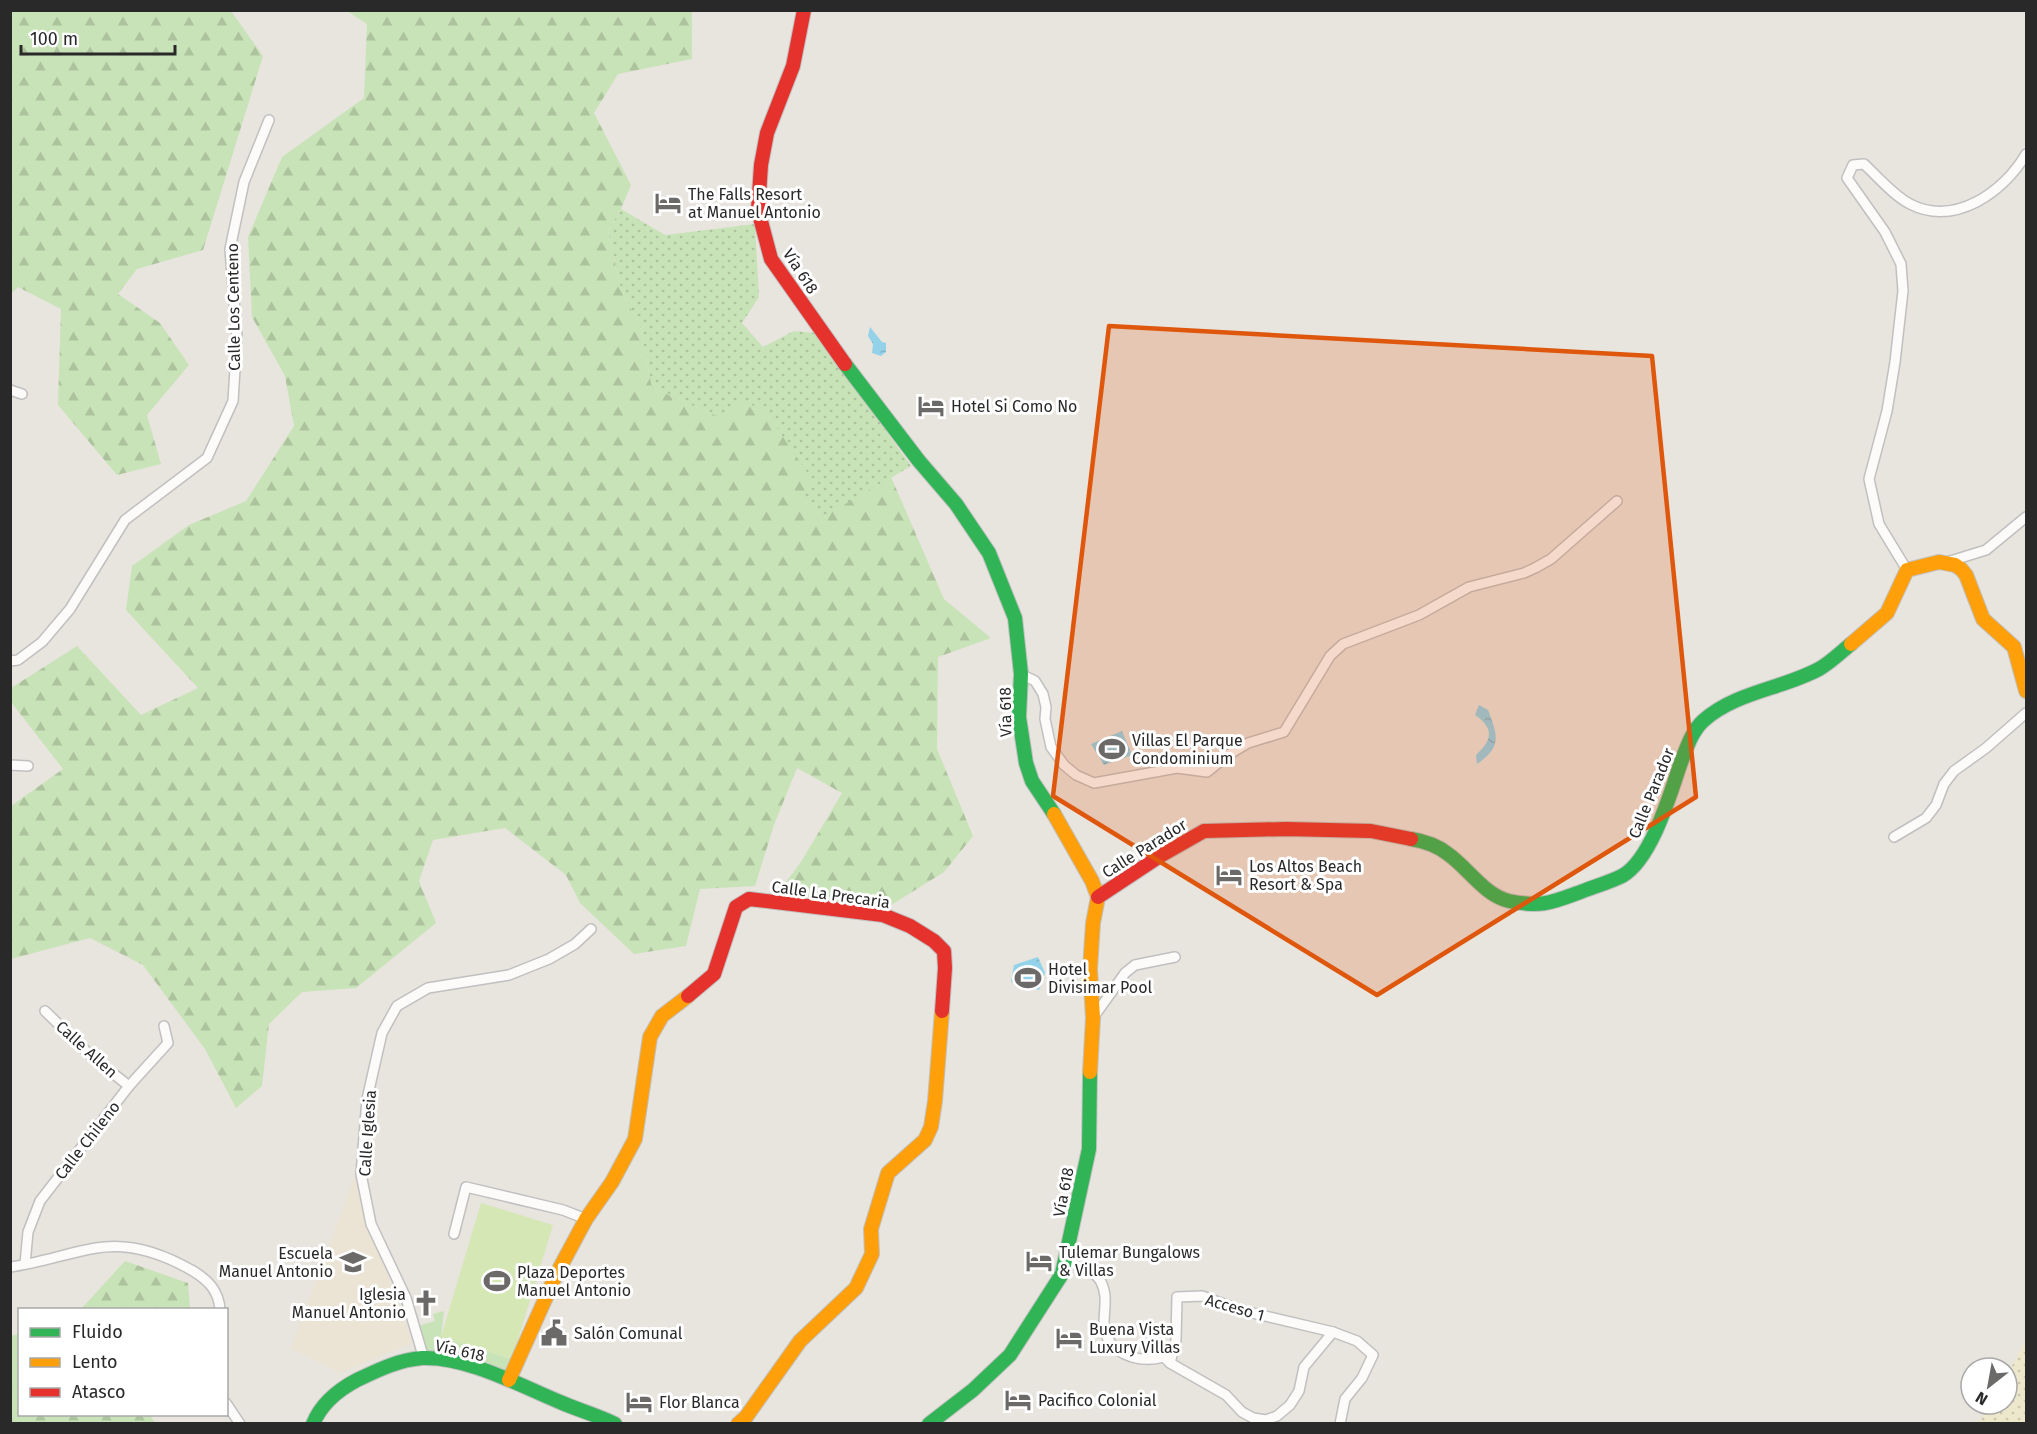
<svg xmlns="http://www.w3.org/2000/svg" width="2037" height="1434" font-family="'Fira Sans',sans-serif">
	<defs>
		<pattern id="grass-dots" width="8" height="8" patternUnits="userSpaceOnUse" patternTransform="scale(1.5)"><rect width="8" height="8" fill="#c9e3b8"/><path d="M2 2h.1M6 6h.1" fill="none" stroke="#adc39e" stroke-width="1.8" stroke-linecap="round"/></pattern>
		<pattern id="forest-firs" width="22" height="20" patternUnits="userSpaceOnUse" patternTransform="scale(1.5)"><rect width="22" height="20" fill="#c9e3b8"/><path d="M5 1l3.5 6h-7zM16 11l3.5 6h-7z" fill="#adc39e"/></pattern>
		<pattern id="sand-dots" width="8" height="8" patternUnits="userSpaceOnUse" patternTransform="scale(1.5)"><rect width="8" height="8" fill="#ede7cc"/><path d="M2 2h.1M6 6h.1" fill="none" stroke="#cbc6af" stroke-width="1.8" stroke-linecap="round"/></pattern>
		<pattern id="water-ripples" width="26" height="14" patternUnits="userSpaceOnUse" patternTransform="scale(1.5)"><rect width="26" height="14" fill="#93d2e8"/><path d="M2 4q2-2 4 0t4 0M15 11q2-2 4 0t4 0" fill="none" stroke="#7fb4c7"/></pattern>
	</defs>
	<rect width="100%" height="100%" fill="#e8e4de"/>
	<path fill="#ebe3d3" d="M355,1176L367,1228L397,1296L412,1343L340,1373L291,1348Z"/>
	<path fill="url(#grass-dots)" d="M621,209L665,235L755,224L759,297L742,323L763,347L794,331L816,333L911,466L825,517L800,498L722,418L652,389L641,329L621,289L608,231Z"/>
	<g fill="url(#forest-firs)">
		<path d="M11,10L231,11L263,56L203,250L137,269L118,294L160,323L189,365L147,415L161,464L117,475L58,405L61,309L18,287L11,294Z"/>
		<path d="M347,11H692V59L618,74L594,113L631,185L621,209L608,231L621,289L641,329L652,388L722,418L741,399L767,413L811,478L801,499L825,516L891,477L944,599L991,638L938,657L937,749L973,836L944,872L888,907L777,894L801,862L842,793L797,768L774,825L755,886L700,889L686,946L634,954L580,903L566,875L505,828L433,840L419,881L436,923L356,988L302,992L269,1024L262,1086L236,1108L205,1049L143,965L90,938L11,959V806L63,769L11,702V688L77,646L141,715L198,688L126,610L132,566L189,525L246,501L294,426L285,376L252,317L248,237L282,157L364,98L367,24Z"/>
		<path d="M125,1261L188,1283L190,1309H81Z"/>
		<path d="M19,1334L20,1414L150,1415L155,1423H11V1336Z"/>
	</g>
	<path fill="url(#sand-dots)" d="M2026,1340V1423H1978L1991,1404H2007V1375Z"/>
	<path fill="#c9e3b8" d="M444,1311L441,1337L512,1359L508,1372L440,1353H426L417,1326L435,1321L433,1314Z"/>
	<path fill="#d4e7b5" d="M481,1203L553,1225L512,1359L441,1337Z"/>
	<g fill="url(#water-ripples)">
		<path d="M870,327L882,342L886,343V352L881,356L872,353L873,344L868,336Z"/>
		<path d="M1479,705L1488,710C1498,736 1502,747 1477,764L1476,755C1492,740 1495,729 1475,715Z"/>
		<path d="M1122,731L1132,755L1104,765L1091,744Z"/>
		<path d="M1038,957L1045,973L1039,990L1011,982L1014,965Z"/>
	</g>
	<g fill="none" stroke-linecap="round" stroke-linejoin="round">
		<g stroke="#c1c0c0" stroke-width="12">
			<g id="street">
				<path d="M10,390L22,394"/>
				<path d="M1947,562L1986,550L2026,517"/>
				<path d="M1907,570L1879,524L1869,479L1887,411L1895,362L1903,291L1901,264L1885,232L1847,178L1853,165L1864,164C1878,177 1893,195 1910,204C1955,227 2004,192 2026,154"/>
				<path d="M10,661L18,660L42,642L70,609L125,520L207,458L233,401L237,337L230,249L244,182L269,120"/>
				<path d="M1021,674L1035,681L1043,694L1046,707L1045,719L1051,747L1064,765L1076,775L1094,783L1177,768L1207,772L1228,755L1248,743L1284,732L1330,656L1343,644L1419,615L1469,587L1524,573L1535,568L1551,559L1617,501"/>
				<path d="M10,765L28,766"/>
				<path d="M1894,837L1926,818L1936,805L1944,784L1954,771L1986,748L2026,713"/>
				<path d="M45,1011L91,1056L129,1086"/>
				<path d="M1093,1018L1125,973L1135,965L1175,957"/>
				<path d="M454,1234L466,1187L563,1210L586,1219"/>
				<path d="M1065,1261C1077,1266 1095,1270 1101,1282C1108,1295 1104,1309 1104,1323C1105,1354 1139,1364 1164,1357L1170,1363L1176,1340L1177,1297L1202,1296L1240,1310L1333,1332L1357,1341L1373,1355L1362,1378L1345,1399L1340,1424"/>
				<path d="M25,1264L28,1232L40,1201L129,1086L168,1043L164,1026"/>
				<path d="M10,1267C40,1263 67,1253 96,1248C130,1242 164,1254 193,1271C208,1280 219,1291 220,1310"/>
				<path d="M424,1359L406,1298L371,1224L361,1174L367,1099L382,1033L397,1006L428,988L509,975L549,959L575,944L591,929"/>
				<path d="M1170,1363L1226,1395L1242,1412L1253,1418L1266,1420L1277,1416L1290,1405L1299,1391L1304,1367L1333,1332"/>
				<path d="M226,1403L240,1424"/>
			</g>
		</g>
		<g stroke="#c1c0c0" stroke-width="16">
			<g id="fast">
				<path d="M845,364L919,461L956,504L989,553L1015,618L1021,674L1019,717L1026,763L1032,781L1054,814"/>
				<path d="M1411,839C1424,841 1438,846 1448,854C1468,868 1484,895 1509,901C1542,908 1553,902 1583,891C1596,886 1610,882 1622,876C1651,860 1670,795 1680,765C1686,750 1691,732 1703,721C1735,692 1782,689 1819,669C1830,663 1841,652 1851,644"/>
				<path d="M313,1424C321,1404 338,1390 357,1380C378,1370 398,1360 422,1358C466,1356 519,1385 560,1402C578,1410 597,1415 615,1424"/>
				<path d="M929,1424L973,1390L1010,1355L1062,1274L1089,1149L1090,1072"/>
			</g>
		</g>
		<g stroke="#c1c0c0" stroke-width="16">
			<g id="slow">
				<path d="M1851,644L1887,613L1907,570L1939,562L1955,565L1961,569L1966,575L1983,619L2014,647L2026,691"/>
				<path d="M1054,814L1092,881L1098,897L1093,923L1090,969L1093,1018L1090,1072"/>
				<path d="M509,1380L556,1275L586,1219L612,1182L635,1139L650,1037L662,1016L688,996"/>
				<path d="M738,1424L746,1417L800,1341L856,1288L872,1254L871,1229L888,1173L925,1140L931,1127L935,1101L942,1011"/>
			</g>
		</g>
		<g stroke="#c1c0c0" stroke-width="16">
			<g id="jam">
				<path d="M804,10L793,66L767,133L761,165L758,210L771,259L845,364"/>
				<path d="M1098,897L1160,856L1204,831L1286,829L1371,831L1411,839"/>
				<path d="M688,996L714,974L736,907L749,899L883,915L910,926L934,941L944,951L945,968L942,1011"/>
			</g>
		</g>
		<use href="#street" stroke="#fcfbfa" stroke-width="9"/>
		<use href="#fast" stroke="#30b455" stroke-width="14"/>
		<use href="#slow" stroke="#ff9f0a" stroke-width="14"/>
		<use href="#jam" stroke="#e5322d" stroke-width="14"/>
	</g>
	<path fill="#de570d" fill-opacity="0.2" stroke="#de570d" stroke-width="4.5" stroke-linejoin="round" d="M1109,326L1652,356L1696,797L1377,995L1053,796Z"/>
	<defs>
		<g id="hotel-bare" transform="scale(2.07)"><path d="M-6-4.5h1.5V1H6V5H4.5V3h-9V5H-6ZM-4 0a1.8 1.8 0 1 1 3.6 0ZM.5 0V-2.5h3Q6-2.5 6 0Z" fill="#6c6a68" stroke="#fff" stroke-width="2.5" paint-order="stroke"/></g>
		<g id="stadium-bare" transform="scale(2.07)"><path d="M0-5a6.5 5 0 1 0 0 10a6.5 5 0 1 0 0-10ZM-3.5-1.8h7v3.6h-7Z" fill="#6c6a68" stroke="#fff" stroke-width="2.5" paint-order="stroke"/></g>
		<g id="school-bare" transform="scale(2.07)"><path d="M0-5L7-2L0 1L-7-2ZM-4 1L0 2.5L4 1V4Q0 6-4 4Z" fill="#6c6a68" stroke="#fff" stroke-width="2.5" paint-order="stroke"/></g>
		<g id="church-bare" transform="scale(2.07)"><path d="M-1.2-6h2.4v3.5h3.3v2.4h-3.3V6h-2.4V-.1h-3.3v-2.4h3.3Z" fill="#6c6a68" stroke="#fff" stroke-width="2.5" paint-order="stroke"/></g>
		<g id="civic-bare" transform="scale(2.07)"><path d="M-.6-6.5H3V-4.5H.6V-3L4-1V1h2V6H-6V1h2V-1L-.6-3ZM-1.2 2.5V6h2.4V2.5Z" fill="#6c6a68" stroke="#fff" stroke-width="2.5" paint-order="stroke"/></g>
	</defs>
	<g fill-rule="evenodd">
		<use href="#hotel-bare" x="668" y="203"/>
		<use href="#hotel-bare" x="931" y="406"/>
		<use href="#stadium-bare" x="1112" y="749"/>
		<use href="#hotel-bare" x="1229" y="875"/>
		<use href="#stadium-bare" x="1028" y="978"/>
		<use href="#hotel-bare" x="1039" y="1261"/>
		<use href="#school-bare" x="353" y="1262"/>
		<use href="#stadium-bare" x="497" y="1281"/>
		<use href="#church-bare" x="426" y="1303"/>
		<use href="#civic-bare" x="554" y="1333"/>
		<use href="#hotel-bare" x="1069" y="1338"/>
		<use href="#hotel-bare" x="1018" y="1400"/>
		<use href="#hotel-bare" x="639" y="1402"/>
	</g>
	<g text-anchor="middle" stroke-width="6" stroke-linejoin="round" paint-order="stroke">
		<g font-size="16" fill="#292929" stroke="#fff" text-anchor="start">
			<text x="688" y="200">The Falls Resort<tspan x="688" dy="18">at Manuel Antonio</tspan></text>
			<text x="951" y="412">Hotel Si Como No</text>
			<text x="1132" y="746">Villas El Parque<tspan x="1132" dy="18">Condominium</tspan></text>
			<text x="1249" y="872">Los Altos Beach<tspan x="1249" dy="18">Resort &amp; Spa</tspan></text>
			<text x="1048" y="975">Hotel<tspan x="1048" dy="18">Divisimar Pool</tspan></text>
			<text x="1059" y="1258">Tulemar Bungalows<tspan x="1059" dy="18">&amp; Villas</tspan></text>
			<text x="333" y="1259" text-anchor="end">Escuela<tspan x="333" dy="18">Manuel Antonio</tspan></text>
			<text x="517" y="1278">Plaza Deportes<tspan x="517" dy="18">Manuel Antonio</tspan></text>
			<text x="406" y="1300" text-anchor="end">Iglesia<tspan x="406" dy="18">Manuel Antonio</tspan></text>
			<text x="1089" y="1335">Buena Vista<tspan x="1089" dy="18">Luxury Villas</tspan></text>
			<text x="574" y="1339">Salón Comunal</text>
			<text x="1038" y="1406">Pacifico Colonial</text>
			<text x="659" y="1408">Flor Blanca</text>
		</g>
		<g font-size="16" fill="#292929" stroke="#fff">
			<text transform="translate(801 271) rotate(57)" y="6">Vía 618</text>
			<text transform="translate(233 307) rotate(-91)" y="6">Calle Los Centeno</text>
			<text transform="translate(1005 712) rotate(-91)" y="6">Vía 618</text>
			<text transform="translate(1651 793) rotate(-68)" y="6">Calle Parador</text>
			<text transform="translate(1144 848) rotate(-32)" y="6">Calle Parador</text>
			<text transform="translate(831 894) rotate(8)" y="6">Calle La Precaria</text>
			<text transform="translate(87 1049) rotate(42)" y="6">Calle Allen</text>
			<text transform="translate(367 1133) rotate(-86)" y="6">Calle Iglesia</text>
			<text transform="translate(87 1140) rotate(-52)" y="6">Calle Chileno</text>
			<text transform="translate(1063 1192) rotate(-79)" y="6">Vía 618</text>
			<text transform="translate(1235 1307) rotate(16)" y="6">Acceso 1</text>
			<text transform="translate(460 1350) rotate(13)" y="6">Vía 618</text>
		</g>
	</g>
	<rect width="2037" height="1434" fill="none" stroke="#292929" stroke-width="24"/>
	<rect x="18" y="1308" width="210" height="108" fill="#ffffff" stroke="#a9a9a9" stroke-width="1.5"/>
	<rect x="30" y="1328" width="30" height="9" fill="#30b455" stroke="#a9a9a9" stroke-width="1.5"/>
	<text x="72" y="1338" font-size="18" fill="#292929">Fluido</text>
	<rect x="30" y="1358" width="30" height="9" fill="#ff9f0a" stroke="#a9a9a9" stroke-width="1.5"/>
	<text x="72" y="1368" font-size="18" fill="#292929">Lento</text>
	<rect x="30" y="1388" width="30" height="9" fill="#e5322d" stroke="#a9a9a9" stroke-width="1.5"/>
	<text x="72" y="1398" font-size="18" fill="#292929">Atasco</text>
	<g transform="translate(1989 1386) rotate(211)"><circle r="28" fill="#ffffff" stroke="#a9a9a9" stroke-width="1.5"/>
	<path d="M0-4.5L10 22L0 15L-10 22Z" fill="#6c6a68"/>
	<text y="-9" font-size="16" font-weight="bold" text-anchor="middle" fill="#292929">N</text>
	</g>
	<path d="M21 45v9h154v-9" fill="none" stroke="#292929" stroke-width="3"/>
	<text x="30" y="45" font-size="18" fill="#292929" stroke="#ffffff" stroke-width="4.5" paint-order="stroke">100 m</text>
</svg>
